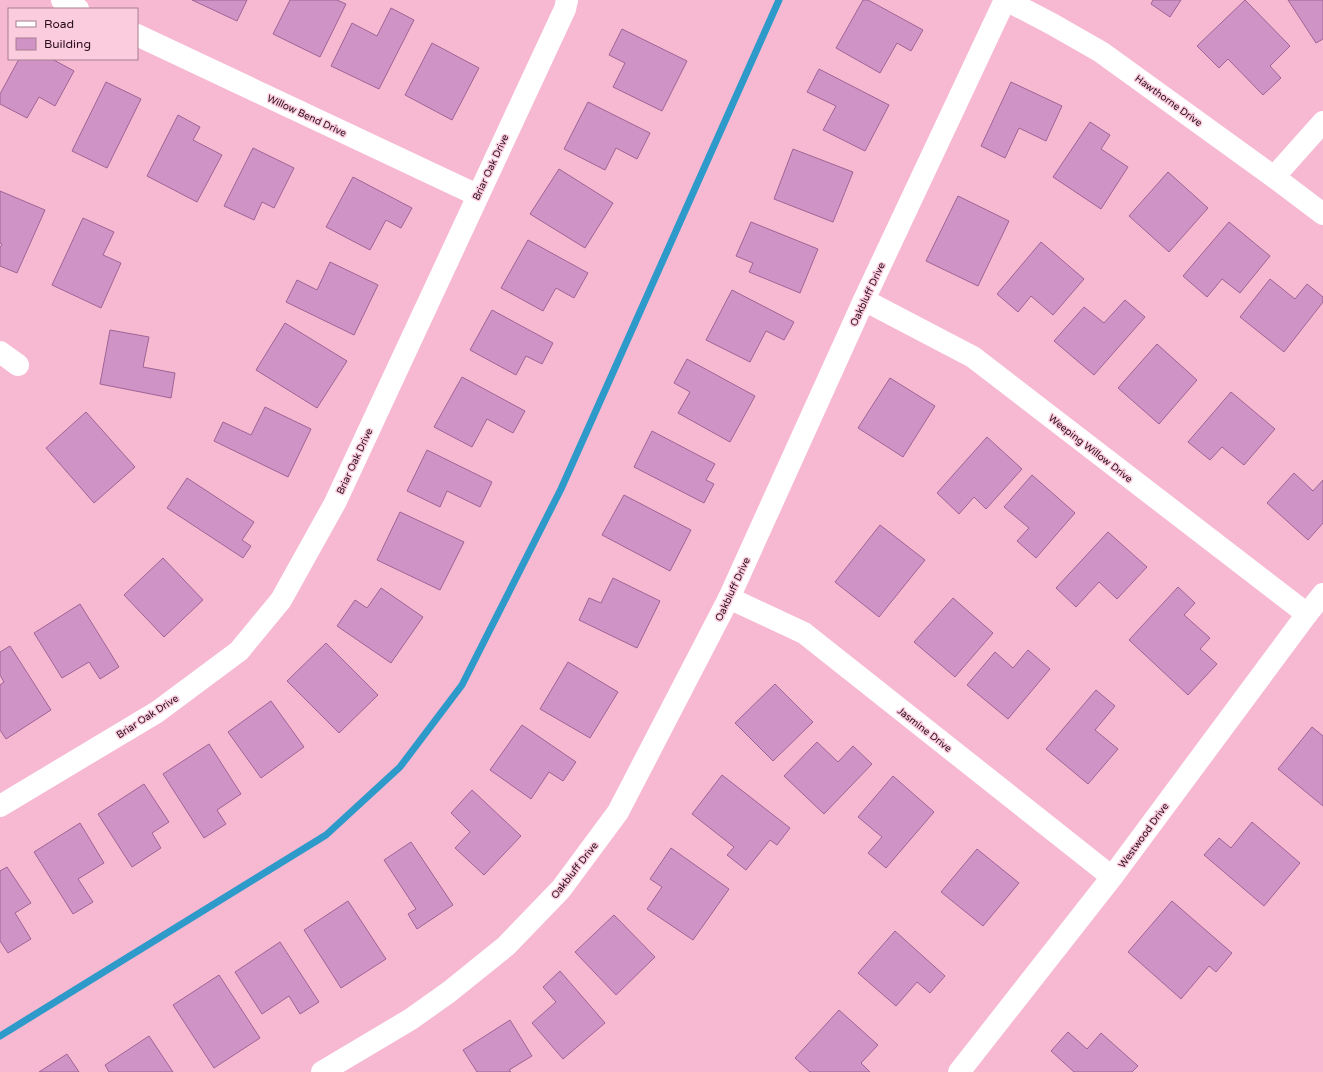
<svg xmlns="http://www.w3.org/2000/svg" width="1323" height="1072" font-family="'Varela Round',sans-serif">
	<rect width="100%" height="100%" fill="#f7b8d2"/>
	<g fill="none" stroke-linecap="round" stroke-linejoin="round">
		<path stroke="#2d9aca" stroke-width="7" d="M0,1036L326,835L400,767L462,685L561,489L779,0"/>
	</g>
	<g fill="#d093c6" stroke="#9e6495">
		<path d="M192,0H247L237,21Z"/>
		<path d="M290,0H337L346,4L320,57L273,34Z"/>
		<path d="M863,0H868L923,30L911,51L897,43L880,73L836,48Z"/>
		<path d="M1153,0H1181L1170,17L1151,4Z"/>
		<path d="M1245,0L1290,46L1270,66L1281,78L1263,95L1228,59L1219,68L1197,46Z"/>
		<path d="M1288,0H1323V39L1316,43Z"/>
		<path d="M391,8L414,20L379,89L331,66L352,23L377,36Z"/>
		<path d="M622,29L687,61L662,111L613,87L625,63L609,55Z"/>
		<path d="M432,43L479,68L452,120L405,95Z"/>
		<path d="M19,59H52L74,71L55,106L39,97L27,118L0,104V94Z"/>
		<path d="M819,69L889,105L865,151L823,130L836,106L807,92Z"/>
		<path d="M106,82L141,99L107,168L72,151Z"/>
		<path d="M1011,82L1062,106L1046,141L1019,128L1005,158L981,146Z"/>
		<path d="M588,102L650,133L637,159L616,148L605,170L564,149Z"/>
		<path d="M178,115L200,127L193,140L222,155L197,202L147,176Z"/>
		<path d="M1090,122L1110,135L1101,149L1128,167L1101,209L1053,177Z"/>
		<path d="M253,148L294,168L274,208L262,202L254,220L224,206Z"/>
		<path d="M793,149L853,172L833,222L774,199Z"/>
		<path d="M559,169L613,203L585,248L530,214Z"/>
		<path d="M1168,172L1208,208L1169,252L1129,216Z"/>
		<path d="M353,177L412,208L401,228L386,220L370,250L326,227Z"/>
		<path d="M0,191L45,210L17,273L0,266V248L2,244L0,243Z"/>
		<path d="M958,196L1009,221L978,286L926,261Z"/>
		<path d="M83,218L114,232L103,255L121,263L101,308L52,285Z"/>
		<path d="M751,222L818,249L800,293L749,272L753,263L736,256Z"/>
		<path d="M1229,222L1270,256L1240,293L1222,279L1207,297L1183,276Z"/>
		<path d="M528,240L588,273L574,298L556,288L543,311L501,288Z"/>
		<path d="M1041,242L1084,279L1053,315L1031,296L1018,312L997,294Z"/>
		<path d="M330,262L378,285L354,335L286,302L297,280L317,290Z"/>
		<path d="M1270,279L1295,299L1307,284L1323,297V302L1284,352L1240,317Z"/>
		<path d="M732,290L794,322L784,340L766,331L750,362L706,340Z"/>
		<path d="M1125,300L1145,317L1094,375L1054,341L1084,307L1104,323Z"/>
		<path d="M492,310L553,343L542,364L526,356L516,375L470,350Z"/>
		<path d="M285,323L347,361L317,408L256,370Z"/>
		<path d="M110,330L149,337L143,367L175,373L171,398L100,384Z"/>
		<path d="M1157,344L1197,380L1159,424L1118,388Z"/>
		<path d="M687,359L755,396L730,442L678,413L690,392L674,383Z"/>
		<path d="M462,377L525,411L513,433L487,419L472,447L434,427Z"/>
		<path d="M890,378L935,406L903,457L858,428Z"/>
		<path d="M1231,392L1275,429L1244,465L1222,447L1210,460L1188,442Z"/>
		<path d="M265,407L311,429L288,477L214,441L223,422L251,435Z"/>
		<path d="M86,412L135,467L94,503L46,448Z"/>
		<path d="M652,431L715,464L706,480L714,484L704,503L634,467Z"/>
		<path d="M987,437L1022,469L986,509L974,497L959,514L937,493Z"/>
		<path d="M427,450L492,482L480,507L447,491L440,507L407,491Z"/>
		<path d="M1294,473L1313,491L1323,480V523L1308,540L1267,503Z"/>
		<path d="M1032,475L1075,513L1036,558L1017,541L1029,528L1004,507Z"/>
		<path d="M187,478L254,522L242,540L251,546L243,558L167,508Z"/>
		<path d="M624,495L691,530L670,571L602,535Z"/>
		<path d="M400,512L464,542L440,590L377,560Z"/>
		<path d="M880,525L925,560L879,617L835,582Z"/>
		<path d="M1108,532L1147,567L1117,599L1099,582L1076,607L1056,588Z"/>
		<path d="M163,558L203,600L164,637L124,595Z"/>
		<path d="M613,578L660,601L637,648L579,620L589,598L601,603Z"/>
		<path d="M1178,587L1195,603L1184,615L1210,638L1200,649L1217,664L1188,695L1129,640Z"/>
		<path d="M381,588L423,617L391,663L337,626L355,600L367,608Z"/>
		<path d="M953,598L993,633L955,677L914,642Z"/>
		<path d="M80,604L119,667L100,679L89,662L62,678L34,633Z"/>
		<path d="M326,643L378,695L339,733L287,681Z"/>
		<path d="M10,646L51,710L6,739L0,730V685L4,682L0,675V652Z"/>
		<path d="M1028,650L1050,669L1008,719L967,685L995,652L1013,668Z"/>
		<path d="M568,662L618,692L590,738L540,709Z"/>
		<path d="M775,684L813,722L773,761L735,723Z"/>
		<path d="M1096,690L1115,706L1095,730L1118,749L1088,784L1046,749Z"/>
		<path d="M271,701L304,747L261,778L228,732Z"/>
		<path d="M522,725L576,762L563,781L549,772L531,799L490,770Z"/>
		<path d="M1312,727L1323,736V806L1278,769Z"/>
		<path d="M817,742L838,762L853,746L872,764L824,814L784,776Z"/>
		<path d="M209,744L241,794L217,810L226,824L204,838L163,774Z"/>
		<path d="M722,775L790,828L777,845L770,840L746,870L727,855L734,847L692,814Z"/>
		<path d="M893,776L934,812L886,868L868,853L882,837L858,817Z"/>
		<path d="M144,784L169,822L152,833L161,848L132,867L98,814Z"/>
		<path d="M472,790L521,836L484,875L455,848L470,832L451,813Z"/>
		<path d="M1252,822L1300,863L1264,906L1204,855L1219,838L1231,848Z"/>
		<path d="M80,823L104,863L78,879L93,902L73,914L34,852Z"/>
		<path d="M411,842L453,905L417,929L408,914L416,909L384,860Z"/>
		<path d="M671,848L729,889L693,940L647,909L662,887L650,879Z"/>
		<path d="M977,849L1019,883L983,926L941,892Z"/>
		<path d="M7,867L31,903L15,913L31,939L8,953L0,941V871Z"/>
		<path d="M348,901L386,959L341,988L304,930Z"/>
		<path d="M1172,901L1232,953L1216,972L1209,966L1181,999L1128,952Z"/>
		<path d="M614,915L655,957L616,995L575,952Z"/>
		<path d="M895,931L945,976L930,993L917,982L896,1006L858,973Z"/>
		<path d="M280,942L319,1002L300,1014L289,996L262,1014L235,972Z"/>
		<path d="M560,971L605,1023L563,1059L532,1023L556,1002L543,987Z"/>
		<path d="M219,975L260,1038L214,1068L173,1005Z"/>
		<path d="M839,1010L878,1045L861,1063L870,1072H810L795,1058Z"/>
		<path d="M510,1020L532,1056L509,1070L511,1072H477L463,1050Z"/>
		<path d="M1068,1032L1087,1049L1101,1033L1138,1066L1132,1072H1074L1051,1051Z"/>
		<path d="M149,1036L173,1072H109L105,1065Z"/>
		<path d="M67,1054L79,1072H39Z"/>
	</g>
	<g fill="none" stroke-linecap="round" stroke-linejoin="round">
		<g stroke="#fff" stroke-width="22">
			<path d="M62,0L78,9"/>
			<path d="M1006,0L1052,24L1101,52L1274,177L1323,214"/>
			<path d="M137,35L477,195"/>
			<path d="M1274,177L1323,122"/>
			<path d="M864,300L973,357L1307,614"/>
			<path d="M0,352L18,365"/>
			<path d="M729,598L804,633L1112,877"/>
			<path d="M0,806L157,712L239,651L281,600L335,503L565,9L567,0"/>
			<path d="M322,1072L411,1019L449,992L506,946L561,889L618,812L729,598L864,300L1005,0"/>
			<path d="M959,1072L1112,877L1307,614L1323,594"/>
		</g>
	</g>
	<g text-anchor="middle" stroke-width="3" stroke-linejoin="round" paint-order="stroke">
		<g font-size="10" fill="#280c19" stroke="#fbcbde">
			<text transform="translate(1169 100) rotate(36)" y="4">Hawthorne Drive</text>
			<text transform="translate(307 115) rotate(25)" y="4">Willow Bend Drive</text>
			<text transform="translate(490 167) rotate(-65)" y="4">Briar Oak Drive</text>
			<text transform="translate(867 294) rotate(-65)" y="4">Oakbluff Drive</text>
			<text transform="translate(1091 448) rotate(38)" y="4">Weeping Willow Drive</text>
			<text transform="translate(354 461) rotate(-65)" y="4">Briar Oak Drive</text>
			<text transform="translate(732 589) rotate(-65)" y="4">Oakbluff Drive</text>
			<text transform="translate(147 716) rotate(-33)" y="4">Briar Oak Drive</text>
			<text transform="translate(925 729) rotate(38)" y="4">Jasmine Drive</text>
			<text transform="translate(1143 835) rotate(-54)" y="4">Westwood Drive</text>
			<text transform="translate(574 870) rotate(-52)" y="4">Oakbluff Drive</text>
		</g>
	</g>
	<rect x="8" y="8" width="130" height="52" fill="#fbcbde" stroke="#a77f8f"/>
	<rect x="16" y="21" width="20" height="6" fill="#ffffff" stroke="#a77f8f"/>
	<text x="44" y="28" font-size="12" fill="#280c19">Road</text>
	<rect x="16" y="38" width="20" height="12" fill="#d093c6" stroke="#a77f8f"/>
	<text x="44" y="48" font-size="12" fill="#280c19">Building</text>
</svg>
